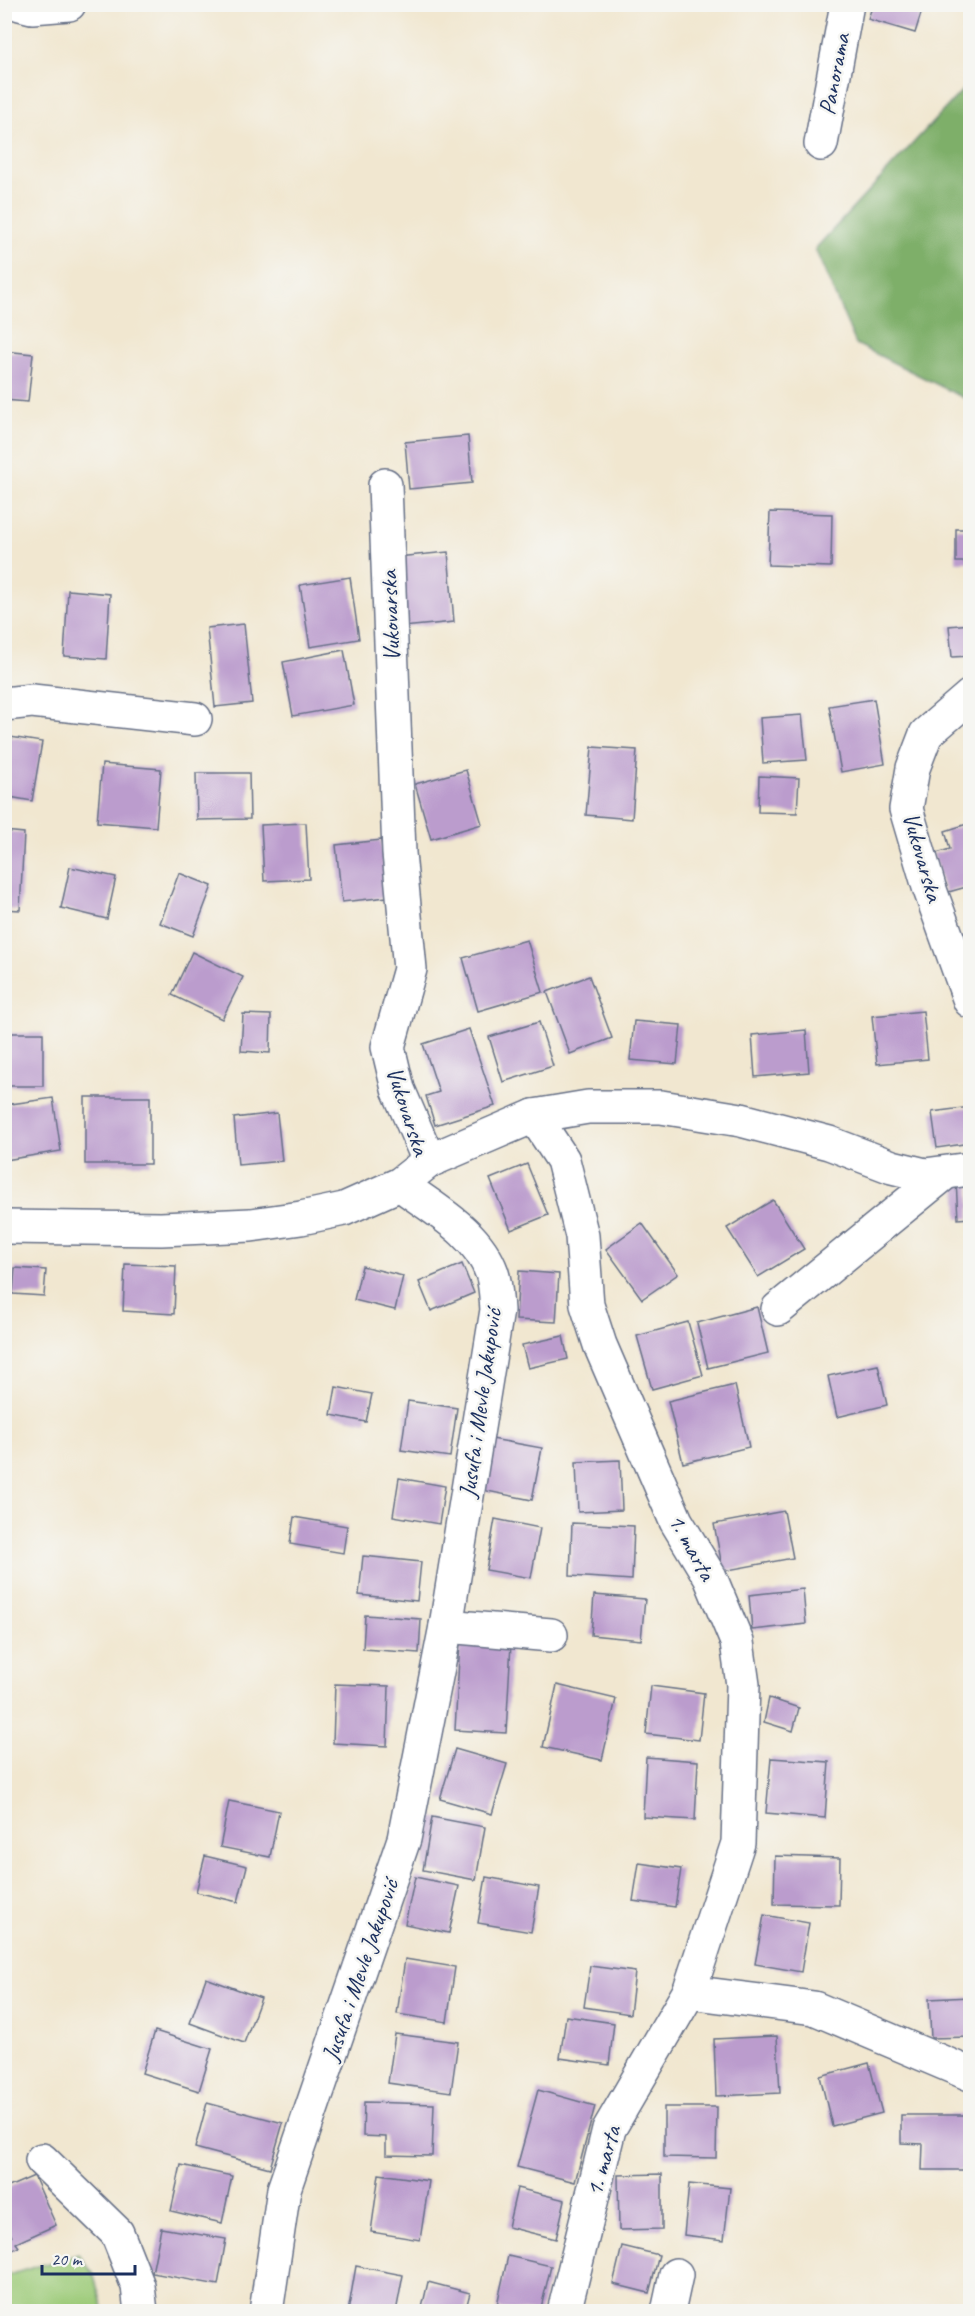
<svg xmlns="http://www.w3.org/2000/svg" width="975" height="2316" font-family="Caveat,sans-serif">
	<rect width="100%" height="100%" fill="#f6f6f2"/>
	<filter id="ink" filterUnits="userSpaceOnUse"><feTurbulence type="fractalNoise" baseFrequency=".0167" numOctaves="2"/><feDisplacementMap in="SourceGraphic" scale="12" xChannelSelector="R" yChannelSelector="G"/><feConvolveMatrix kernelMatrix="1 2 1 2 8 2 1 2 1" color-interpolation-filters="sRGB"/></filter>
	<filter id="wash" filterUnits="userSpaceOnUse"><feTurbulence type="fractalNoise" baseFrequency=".008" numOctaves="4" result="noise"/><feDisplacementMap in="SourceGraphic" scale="24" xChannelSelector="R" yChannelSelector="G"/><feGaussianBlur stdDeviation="1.35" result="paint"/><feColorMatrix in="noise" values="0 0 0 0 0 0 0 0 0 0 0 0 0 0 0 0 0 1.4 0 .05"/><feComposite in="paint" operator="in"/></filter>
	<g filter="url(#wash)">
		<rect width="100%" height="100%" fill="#f1e7d0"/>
		<path fill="#9dcb79" stroke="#5c7d6c" stroke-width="1.5" d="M78,2254L93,2273L104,2311H5V2276Z"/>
		<path fill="#7eaf69" stroke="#4c6f64" stroke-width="1.5" d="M970,82V401L856,344L815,249Z"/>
		<g id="blocks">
			<g fill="#bb9ccd">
				<path d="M873,4H924L915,33L868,19Z"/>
				<path d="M4,351L33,354L28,402L4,400Z"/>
				<path d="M468,436L472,483L409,489L405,442Z"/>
				<path d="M770,512L832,514L831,567L768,565Z"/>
				<rect x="956" y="529" width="14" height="33"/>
				<path d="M448,552L454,622L403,627L397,557Z"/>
				<path d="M350,577L359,639L310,647L300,585Z"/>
				<path d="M68,590L110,594L106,659L64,656Z"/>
				<path d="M244,624L252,703L215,707L207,628Z"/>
				<path d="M970,624V656L952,657L949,626Z"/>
				<path d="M344,650L354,705L293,716L283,662Z"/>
				<path d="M874,699L885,764L841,772L829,706Z"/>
				<path d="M802,715L807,760L763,763L760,718Z"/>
				<path d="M4,736L42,742L32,801L4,796Z"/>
				<path d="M592,747L637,750L632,819L586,815Z"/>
				<path d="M102,764L161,769L156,827L97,822Z"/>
				<path d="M466,770L482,824L431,839L415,784Z"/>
				<path d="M196,773H249L250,819L197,820Z"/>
				<path d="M759,776L799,778L797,813L758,812Z"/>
				<path d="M306,823L309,879L264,881L261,825Z"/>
				<path d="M970,823V886L945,893L933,854L950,849L945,831Z"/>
				<path d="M4,831L24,833L20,910L4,909Z"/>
				<path d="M381,840L387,897L342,902L336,845Z"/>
				<path d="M70,867L116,877L107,919L61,908Z"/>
				<path d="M179,873L212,886L193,936L160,923Z"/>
				<path d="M527,940L543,992L478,1011L463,958Z"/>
				<path d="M192,952L243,977L222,1019L172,995Z"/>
				<path d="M589,976L612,1038L570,1054L547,992Z"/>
				<path d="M923,1011L928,1059L877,1064L872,1016Z"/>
				<path d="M243,1014L271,1015L270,1053L241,1051Z"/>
				<path d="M634,1021L681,1025L677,1064L630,1060Z"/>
				<path d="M539,1022L553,1066L503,1082L489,1037Z"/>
				<path d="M469,1029L495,1106L435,1125L426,1096L439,1092L423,1044Z"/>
				<path d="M806,1030L809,1072L755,1077L752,1035Z"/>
				<rect x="4" y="1033" width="39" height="53"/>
				<rect x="85" y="1097" width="65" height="67"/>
				<path d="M53,1098L61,1151L5,1160L4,1105Z"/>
				<path d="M970,1107V1143L937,1148L932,1112Z"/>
				<path d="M277,1113L282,1161L238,1165L234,1118Z"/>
				<path d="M527,1164L548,1215L511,1230L490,1179Z"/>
				<path d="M970,1179V1218L958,1219L956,1180Z"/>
				<path d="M773,1200L804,1249L758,1277L727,1228Z"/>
				<path d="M642,1223L678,1274L642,1299L606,1249Z"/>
				<path d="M125,1264L176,1266L174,1314L123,1311Z"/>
				<path d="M462,1264L474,1293L431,1311L419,1282Z"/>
				<path d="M362,1266L403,1276L395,1310L354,1300Z"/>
				<path d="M15,1268L46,1270L44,1296L13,1294Z"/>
				<path d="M519,1271L559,1274L556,1322L516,1320Z"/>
				<path d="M757,1307L768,1353L708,1368L697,1323Z"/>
				<path d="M688,1322L703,1375L652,1389L637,1336Z"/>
				<path d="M563,1336L568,1359L528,1368L522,1345Z"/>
				<path d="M878,1365L887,1405L837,1417L828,1376Z"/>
				<path d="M735,1385L749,1447L683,1463L668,1401Z"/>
				<path d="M336,1387L372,1394L366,1422L331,1415Z"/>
				<path d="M408,1401L457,1408L450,1457L401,1450Z"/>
				<path d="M492,1439L542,1448L532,1500L482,1490Z"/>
				<path d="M620,1460L622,1510L578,1512L576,1462Z"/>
				<path d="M399,1478L445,1486L439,1524L393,1516Z"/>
				<path d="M784,1511L793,1558L723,1571L714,1524Z"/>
				<path d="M294,1517L347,1526L343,1553L290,1544Z"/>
				<path d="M495,1519L540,1528L531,1578L486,1570Z"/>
				<path d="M572,1523L634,1526L632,1580L570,1576Z"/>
				<path d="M363,1556L421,1562L417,1601L359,1595Z"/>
				<path d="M803,1589L806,1624L752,1630L749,1595Z"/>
				<path d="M594,1595L645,1599L641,1640L591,1635Z"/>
				<path d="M365,1615L421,1619L419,1653L363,1649Z"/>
				<path d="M460,1641L511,1644L506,1733L455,1730Z"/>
				<path d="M335,1684L389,1686L387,1746L333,1743Z"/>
				<path d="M557,1685L616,1699L602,1760L543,1747Z"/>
				<path d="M651,1686L704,1693L699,1740L646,1734Z"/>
				<path d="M769,1698L799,1708L793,1731L764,1722Z"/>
				<path d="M455,1749L507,1764L492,1814L440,1799Z"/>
				<path d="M646,1757L698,1761L695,1820L643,1817Z"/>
				<path d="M771,1758L829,1762L825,1818L766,1813Z"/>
				<path d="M229,1801L279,1811L270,1857L220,1847Z"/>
				<path d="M432,1817L485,1827L476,1880L423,1870Z"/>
				<path d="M205,1856L247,1866L238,1902L196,1892Z"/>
				<path d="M775,1856L840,1858L839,1905L774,1904Z"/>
				<path d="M639,1863L681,1869L675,1907L633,1901Z"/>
				<path d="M415,1877L459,1886L449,1933L405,1924Z"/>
				<path d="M486,1877L539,1887L531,1932L478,1923Z"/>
				<path d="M764,1915L809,1923L801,1972L755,1964Z"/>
				<path d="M405,1959L455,1967L447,2022L397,2014Z"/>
				<path d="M590,1966L635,1972L630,2014L584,2007Z"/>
				<path d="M206,1978L261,1998L244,2043L190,2023Z"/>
				<path d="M970,1997V2037L931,2038L929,1999Z"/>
				<path d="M566,2016L614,2023L609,2065L560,2058Z"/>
				<path d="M155,2031L212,2049L199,2091L142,2073Z"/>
				<path d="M395,2034L458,2042L451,2092L388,2083Z"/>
				<path d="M777,2036L780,2093L716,2096L714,2039Z"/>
				<path d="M869,2063L882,2113L832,2126L820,2076Z"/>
				<path d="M538,2090L595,2106L575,2182L517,2167Z"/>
				<path d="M364,2102L434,2104L432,2156L386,2155V2137L363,2136Z"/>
				<path d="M207,2103L283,2123L270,2168L195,2148Z"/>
				<path d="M664,2107H717L716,2158L664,2157Z"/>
				<path d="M901,2115H966L965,2170H922L923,2144L901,2143Z"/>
				<path d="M181,2165L232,2176L222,2223L171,2211Z"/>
				<path d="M379,2174L429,2181L420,2240L371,2232Z"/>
				<path d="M662,2174V2229L619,2230L618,2175Z"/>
				<path d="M34,2176L56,2225L16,2243L19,2247L4,2254V2225L12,2237L4,2219V2189Z"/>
				<path d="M689,2184L730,2188L724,2240L684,2235Z"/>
				<path d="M517,2188L565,2200L556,2239L508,2227Z"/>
				<path d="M161,2228L226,2239L218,2285L152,2273Z"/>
				<path d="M622,2246L659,2255L649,2293L613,2284Z"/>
				<path d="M508,2256L551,2266L540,2312L496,2309Z"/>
				<path d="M356,2266L403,2275L396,2312H348Z"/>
				<path d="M428,2282L470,2293L465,2312H421Z"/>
			</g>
		</g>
	</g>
	<g filter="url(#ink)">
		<use href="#blocks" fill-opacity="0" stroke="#666f86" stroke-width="1.5"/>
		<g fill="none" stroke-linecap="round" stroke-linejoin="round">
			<g stroke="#666f86" stroke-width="36">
				<g id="minor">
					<path d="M20,4L32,7L69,4"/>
					<path d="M821,144L847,4"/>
					<path d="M385,485L399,853L410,969L388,1047L398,1089L429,1161"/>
					<path d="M970,696L926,734L913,768L906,809L929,887L970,1001"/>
					<path d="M4,704L32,701L195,719"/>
					<path d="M534,1116L563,1160L582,1236L587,1305L600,1345L676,1521L710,1577L737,1642L743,1685L738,1843L689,1992L609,2129L564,2312"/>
					<path d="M4,1227L161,1229L251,1225L301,1218L344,1209L400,1184L429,1161L534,1116L588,1107H661L741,1120L829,1143L892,1167L925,1175L970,1169"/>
					<path d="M778,1309L945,1173"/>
					<path d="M446,1626L551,1635"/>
					<path d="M689,1992L814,2008L970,2074"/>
					<path d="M42,2160L117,2233L138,2286L141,2312"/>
					<path d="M266,2312L284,2189L404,1839L446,1626L497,1310C496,1299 496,1285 492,1273C477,1231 434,1210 400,1184"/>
					<path d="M668,2312L676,2275"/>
				</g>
			</g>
			<use href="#minor" stroke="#fff" stroke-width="33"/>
		</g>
	</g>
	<g text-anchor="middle" stroke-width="5" stroke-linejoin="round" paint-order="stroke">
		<g font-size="24" fill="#1b2f5e" stroke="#f6f6f2">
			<text transform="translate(834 74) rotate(-79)" y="8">Panorama</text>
			<text transform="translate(390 616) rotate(-92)" y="8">Vukovarska</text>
			<text transform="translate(923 857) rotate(74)" y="8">Vukovarska</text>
			<text transform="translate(408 1111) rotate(72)" y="8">Vukovarska</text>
			<text transform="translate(480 1403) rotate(-82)" y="8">Jusufa i Mevle Jakupović</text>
			<text transform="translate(692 1547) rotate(61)" y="8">1. marta</text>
			<text transform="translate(360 1970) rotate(-71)" y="8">Jusufa i Mevle Jakupović</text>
			<text transform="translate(603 2161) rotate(-74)" y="8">1. marta</text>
		</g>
	</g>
	<rect width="975" height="2316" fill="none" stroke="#f6f6f2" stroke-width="24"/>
	<path d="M42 2265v9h93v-9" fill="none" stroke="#1b2f5e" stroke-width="3"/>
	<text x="51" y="2265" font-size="18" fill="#1b2f5e" stroke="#f6f6f2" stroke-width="4.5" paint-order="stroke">20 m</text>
</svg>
